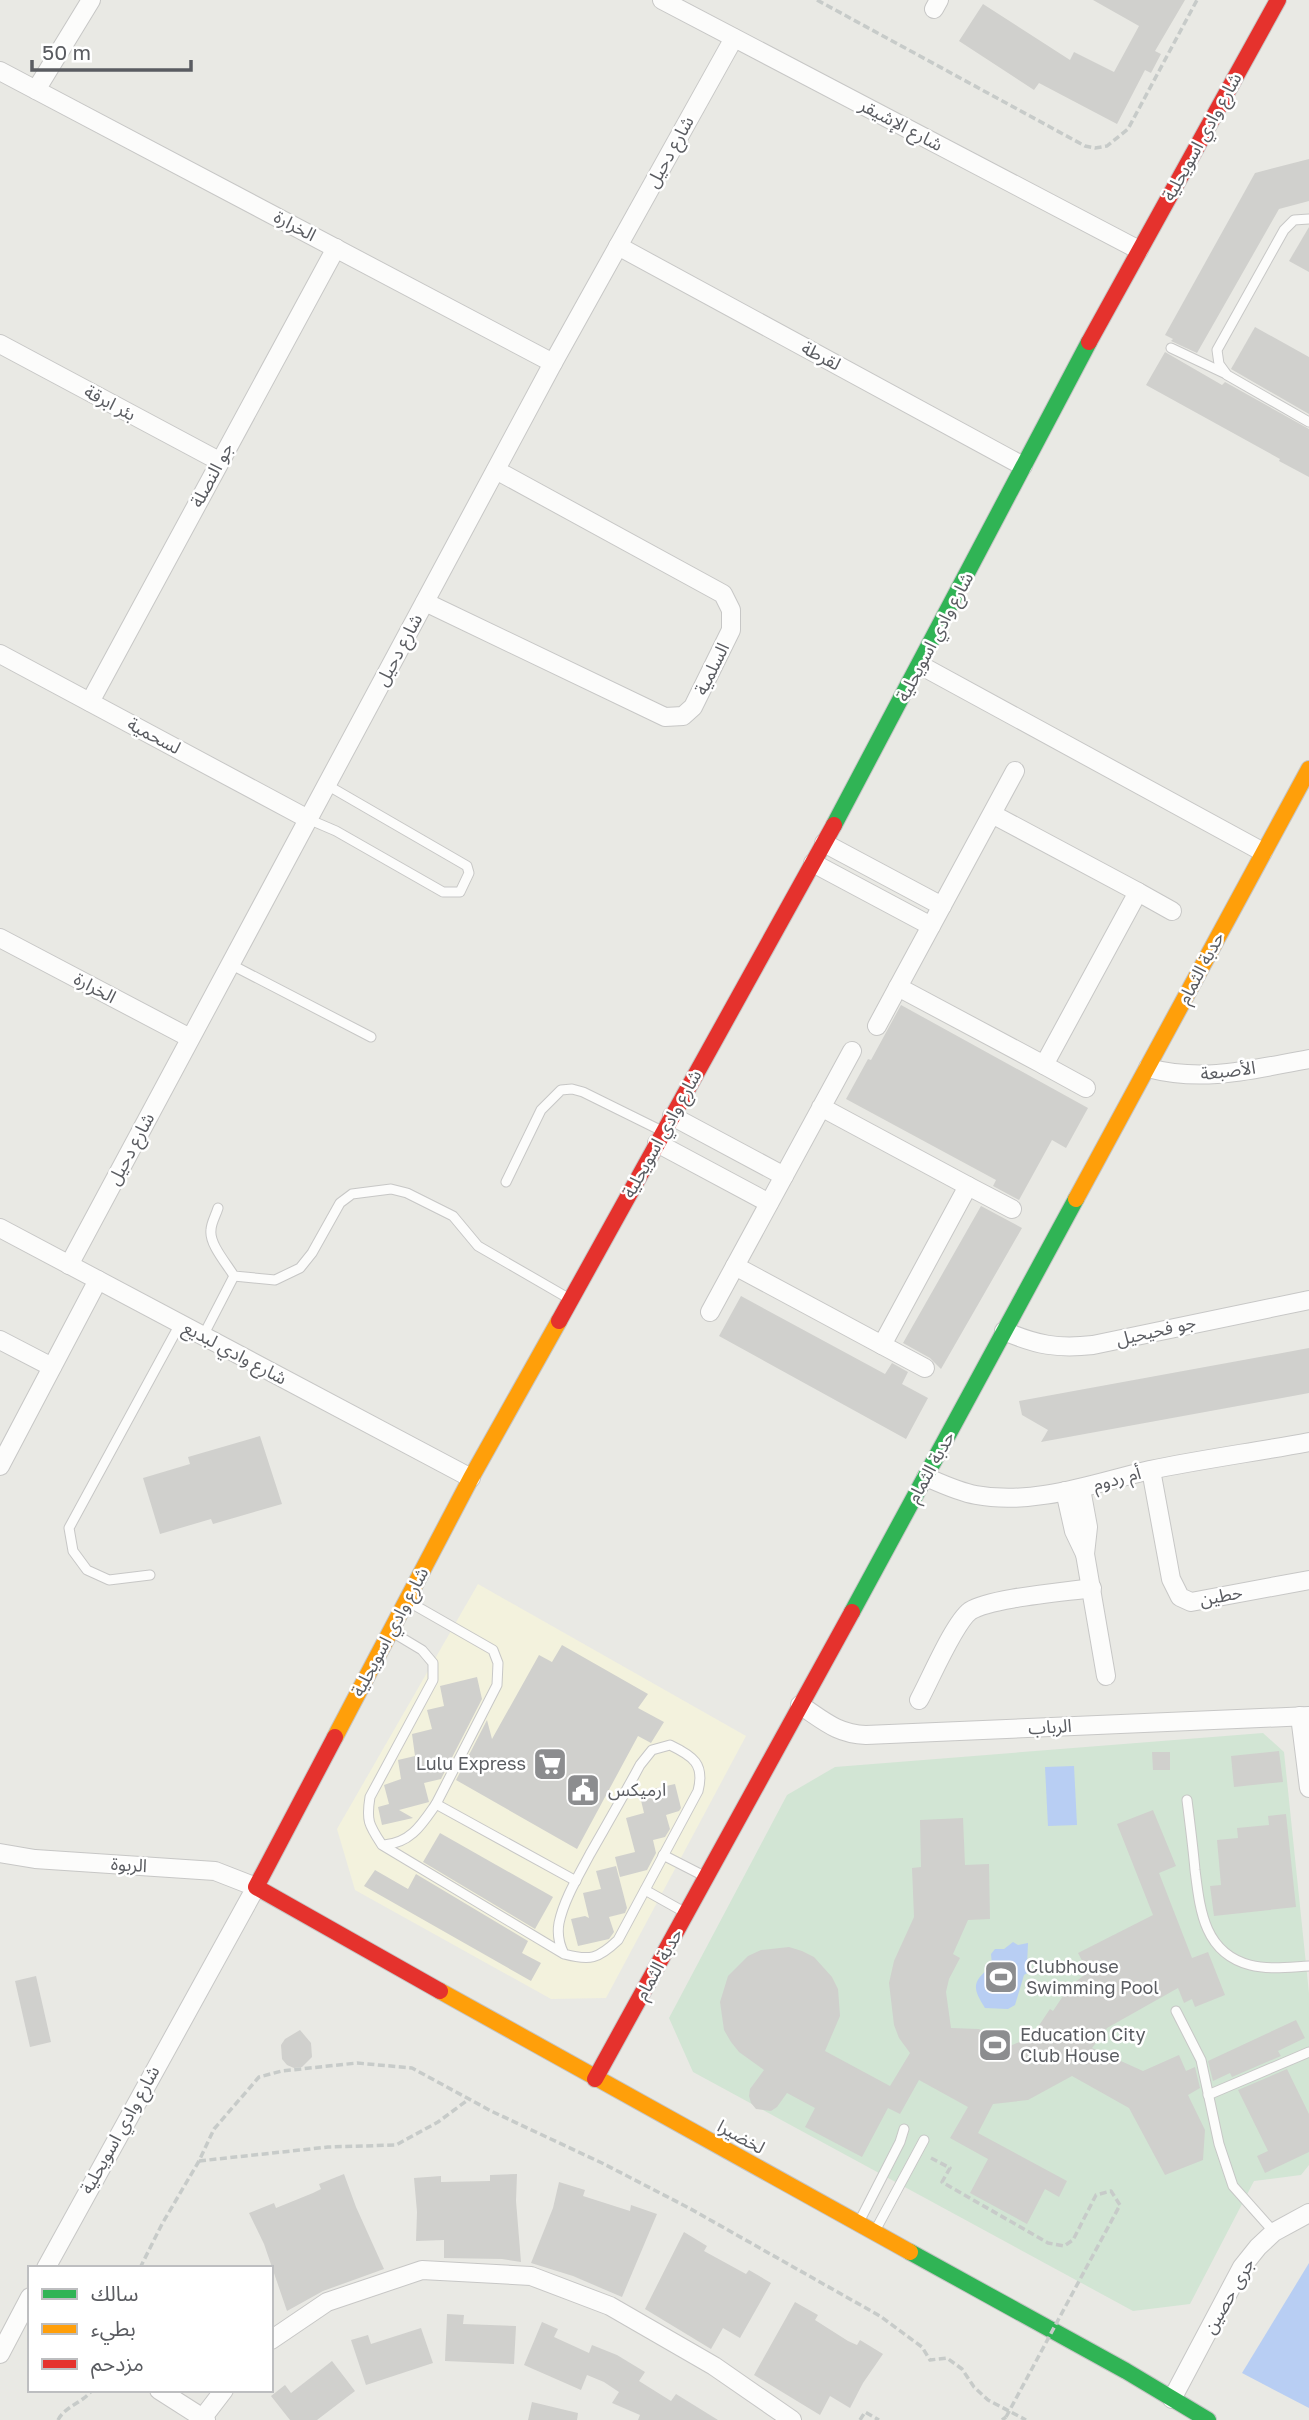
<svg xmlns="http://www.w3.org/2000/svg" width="1309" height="2420" font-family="'Golos Text','Noto Sans Arabic',sans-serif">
	<rect width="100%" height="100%" fill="#e9e9e4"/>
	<path fill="#f3f2dd" d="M478,1584L746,1736L606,1998L551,1999L355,1890L337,1829Z"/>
	<path fill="#d2e5d4" d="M1263,1733L1284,1752L1309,1993V2165L1301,2175L1254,2181L1190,2304L1133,2311L693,2072L669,2018L787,1795L835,1767Z"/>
	<g fill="#b8cef3">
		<path d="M1074,1766L1077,1825L1048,1826L1045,1767Z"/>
		<path d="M1013,1942L1018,1945L1028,1943L1027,1965L1032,1970L1024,1975L1015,2005L1008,2009L985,2008C971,1986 973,1982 992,1965L991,1954L995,1949H1004Z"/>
		<path d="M1309,2263V2408L1242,2373Z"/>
	</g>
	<g fill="#d0d0cd">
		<path d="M1093,0H1185L1155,51L1161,54L1151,73L1145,70L1117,124L1039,83L1034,90L959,41L983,4L1070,60L1074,52L1114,72L1139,26Z"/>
		<path d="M1309,159V201L1279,209L1197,353L1171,341L1173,339L1165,335L1255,173Z"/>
		<path d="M1309,227V272L1289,261Z"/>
		<path d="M1255,327L1309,357V414L1231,369Z"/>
		<path d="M1165,352L1222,385L1225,382L1309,429V477L1279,461L1280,459L1146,385Z"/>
		<path d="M901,1005L1088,1108L1066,1148L1052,1140L1019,1200L993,1186L996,1180L846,1099L868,1059L871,1060Z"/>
		<path d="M981,1206L1022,1228L941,1369L930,1358L903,1343Z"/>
		<path d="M741,1296L885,1374L892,1363L908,1372L902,1384L928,1398L906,1439L719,1336Z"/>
		<path d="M1309,1348V1393L1041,1442L1048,1430L1022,1415L1019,1401Z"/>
		<path d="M260,1436L282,1504L213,1524L211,1519L160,1534L143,1478L190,1464L188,1457Z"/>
		<path d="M562,1645L648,1694L638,1708L664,1722L651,1743L638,1736L577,1849L456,1780L487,1720L492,1739L539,1655L552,1662Z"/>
		<path d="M477,1677L482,1699L441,1779L424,1783L429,1802L399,1810L413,1818L382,1825L378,1807L389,1804L384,1785L401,1779L398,1760L415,1756L412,1734L432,1729L427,1710L444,1706L440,1686Z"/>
		<path d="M1279,1751L1283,1782L1234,1787L1231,1756Z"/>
		<path d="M1152,1752H1170V1770H1153Z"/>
		<path d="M675,1784L681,1808L679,1811L666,1815L670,1829L665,1837L653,1840L656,1853L647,1870L620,1877L615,1857L635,1852L626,1818L644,1813L639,1792Z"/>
		<path d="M1153,1810L1176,1866L1159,1873L1192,1958L1208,1952L1225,1995L1195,2007L1192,1999L1184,2003L1178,1988L1107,2028L1092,2048L1143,2071L1179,2055L1186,2071L1195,2067L1200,2088L1188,2095L1205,2130L1203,2160L1165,2175L1129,2108L1072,2076L1028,2100L993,2104L978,2133L1067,2181L1059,2197L1045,2189L1027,2224L970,2193L988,2159L950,2138L968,2107L919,2080L900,2114L888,2108L862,2157L805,2127L815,2108L787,2093L777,2107L771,2111L756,2109L751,2103L749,2096L750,2089L764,2070L739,2052L731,2042L724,2030L720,2002L728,1976L748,1956L761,1950L789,1947L802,1951L814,1957L832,1977L838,1989L840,2016L825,2051L890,2086L910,2053L899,2038L894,2025L889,1983L894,1961L914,1917L912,1868L921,1867L920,1820L963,1818L965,1865L989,1864L990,1919L968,1920L953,1954L960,1958L949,1979L946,1992L951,2028L979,2029L984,2032L996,2047L1010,2046L1024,2040L1036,2030L1050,2009L1053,2011L1069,1987L1088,1972L1078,1953L1153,1915L1117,1824Z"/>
		<path d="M1286,1814L1296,1907L1214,1916L1210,1886L1221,1885L1217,1840L1238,1838L1237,1828L1269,1825L1268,1816Z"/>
		<path d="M440,1833L553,1897L535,1929L423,1862Z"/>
		<path d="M616,1866L627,1908L625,1913L609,1917L614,1932L609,1939L578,1946L571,1919L585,1916L589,1918L583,1893L601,1889L596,1871Z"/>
		<path d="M375,1870L408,1889L416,1874L528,1941L522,1953L541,1963L531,1981L364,1886Z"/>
		<path d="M36,1976L51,2042L30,2047L15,1981Z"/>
		<path d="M1296,2020L1305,2038L1278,2051L1281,2056L1232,2077L1230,2073L1213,2081L1208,2061Z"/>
		<path d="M300,2030L311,2043L312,2057L302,2067L294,2068L287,2065L282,2059L281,2045L285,2039Z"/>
		<path d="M1287,2069L1309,2114V2152L1265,2173L1257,2156L1268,2151L1238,2090Z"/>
		<path d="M344,2174L356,2207L384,2269L323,2291L287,2311L264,2244L249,2213L274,2203L276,2208L313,2193L321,2189L319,2184Z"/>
		<path d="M517,2174L516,2201L521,2262L502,2259L444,2258V2240L416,2241L417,2212L414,2178L441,2176V2182L490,2181V2175Z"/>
		<path d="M559,2182L585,2190L583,2196L630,2211L631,2205L657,2214L622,2297L573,2276L531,2263L553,2208Z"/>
		<path d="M684,2232L707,2246L704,2251L746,2274L749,2270L771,2283L740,2338L723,2328L711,2349L645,2309Z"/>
		<path d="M795,2302L818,2315L815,2320L848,2341L857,2345L860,2340L883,2354L863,2383L850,2408L830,2396L820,2415L754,2375Z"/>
		<path d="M447,2314L464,2315L463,2324L516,2326L514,2364L445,2361Z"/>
		<path d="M542,2322L558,2329L554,2337L589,2353L592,2345L617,2355L645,2372L639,2381L671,2401L676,2394L718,2420H638L640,2415L612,2403L619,2392L604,2382L587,2375L581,2390L524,2365Z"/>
		<path d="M421,2328L433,2363L366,2385L351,2340L368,2335L371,2344Z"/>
		<path d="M332,2361L355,2391L317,2420H290L271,2396L285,2385L291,2393Z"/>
		<path d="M532,2402L578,2413L577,2420H528Z"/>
	</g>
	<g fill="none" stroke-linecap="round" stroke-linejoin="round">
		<g stroke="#c7c7c6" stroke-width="11">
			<g id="lane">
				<path d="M1309,219L1294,220L1284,230L1217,350L1219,364L1227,375L1309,422"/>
				<path d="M1171,348L1226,374"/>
				<path d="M308,819L336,831L443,892H460L469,873L467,866L327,785"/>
				<path d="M230,964L371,1037"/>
				<path d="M506,1182L541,1110L561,1090L572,1089L583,1092L662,1131"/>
				<path d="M218,1208C216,1215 211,1223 211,1230C209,1244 227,1264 234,1276L275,1280L300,1268L312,1253L340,1203L352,1194L391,1189L407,1193L453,1216L478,1246L568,1298"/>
				<path d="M203,1336L234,1276"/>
				<path d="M150,1575L109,1580L87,1570L73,1551L69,1528L180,1324"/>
				<path d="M392,1632L422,1650L433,1663V1680L370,1797C366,1821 369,1825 382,1845L564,1954C590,1961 598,1959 618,1940L698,1791C705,1764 693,1756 670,1745L652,1750L640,1765C624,1795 607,1824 590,1854C579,1875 564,1899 559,1923C557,1934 559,1944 564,1954"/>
				<path d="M1187,1800C1190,1824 1193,1847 1195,1870C1200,1910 1204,1953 1250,1965C1269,1970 1290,1967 1309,1966"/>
				<path d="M436,1804L576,1881"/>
				<path d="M384,1845C411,1843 422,1824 436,1804L497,1685L498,1663L493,1650L409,1602"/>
				<path d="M663,1855L706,1877"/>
				<path d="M645,1890L686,1913"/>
				<path d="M1176,2011L1201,2060L1219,2144L1233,2186L1274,2232"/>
				<path d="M1208,2095L1309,2052"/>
				<path d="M859,2222L900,2142L904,2129"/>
				<path d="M875,2231L924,2140"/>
			</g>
		</g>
		<g stroke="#c7c7c6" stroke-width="20">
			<g id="street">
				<path d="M662,0L1139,250"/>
				<path d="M934,9L939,0"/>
				<path d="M0,71L553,363"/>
				<path d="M36,90L91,0"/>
				<path d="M618,246L1023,466"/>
				<path d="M0,344L219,461"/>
				<path d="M425,602L665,717L683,716L693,707L731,630V610L723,594L496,470"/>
				<path d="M0,654L308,819"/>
				<path d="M920,665L1263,852"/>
				<path d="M90,702L336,248"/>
				<path d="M992,814L1138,892L1044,1065L898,987L1015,771"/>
				<path d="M824,843L942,906"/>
				<path d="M813,863L931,926"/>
				<path d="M1138,892L1172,911"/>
				<path d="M0,938L190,1038"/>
				<path d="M877,1026L898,987"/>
				<path d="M1044,1065L1086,1088"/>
				<path d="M1148,1068C1205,1083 1253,1069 1309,1059"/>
				<path d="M821,1107L968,1186L882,1345L735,1266L852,1051"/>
				<path d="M672,1116L784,1176"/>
				<path d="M657,1143L769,1203"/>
				<path d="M968,1186L1012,1209"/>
				<path d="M0,1228L471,1478"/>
				<path d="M69,1265L553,363L734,38"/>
				<path d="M710,1312L735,1266"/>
				<path d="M1004,1331C1037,1345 1057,1349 1093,1345L1309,1300"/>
				<path d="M0,1340L52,1367"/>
				<path d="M882,1345L925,1368"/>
				<path d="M0,1466L98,1280"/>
				<path d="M1151,1470L1171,1579L1180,1597L1191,1602L1309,1580"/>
				<path d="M926,1477C942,1484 959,1492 976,1495C1034,1506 1095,1483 1150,1470C1203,1459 1256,1452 1309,1442"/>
				<path d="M1081,1489L1088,1527L1085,1554L1106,1676"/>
				<path d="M1065,1491L1074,1531L1085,1554"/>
				<path d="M919,1700C930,1680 954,1623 970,1611C990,1598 1065,1592 1092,1588"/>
				<path d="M800,1705C823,1720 837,1734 866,1735L1309,1716"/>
				<path d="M1300,1716L1309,1788"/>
				<path d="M0,1853L35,1859L215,1871L256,1887L46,2268"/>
				<path d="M271,2340L327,2302L422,2270L531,2276L610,2306L714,2366L792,2420"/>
				<path d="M0,2354L30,2297"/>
				<path d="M159,2390L206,2420"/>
				<path d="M1172,2399L1242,2267L1258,2247L1274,2232L1309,2213"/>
				<path d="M201,2420L224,2390"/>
			</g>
		</g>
		<g stroke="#c5c5c5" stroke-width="18">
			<g id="fast">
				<path d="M834,825L1089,342"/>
				<path d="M852,1612L1076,1199"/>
				<path d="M910,2252L1126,2371L1208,2420"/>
			</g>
		</g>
		<g stroke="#c5c5c5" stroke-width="18">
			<g id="slow">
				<path d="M1076,1199L1309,769"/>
				<path d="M335,1737L471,1478L559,1321"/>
				<path d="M440,1991L910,2252"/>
			</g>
		</g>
		<g stroke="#c5c5c5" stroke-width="18">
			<g id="jam">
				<path d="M1089,342L1278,0"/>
				<path d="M559,1321L834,825"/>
				<path d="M335,1737L256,1887L440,1991"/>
				<path d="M595,2079L852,1612"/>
			</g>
		</g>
		<g stroke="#c7cbc9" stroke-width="3.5" stroke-dasharray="7 3.5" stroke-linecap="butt">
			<path d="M817,0L1085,146L1095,148L1107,146L1128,129L1197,0"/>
			<path d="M931,2158L950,2168L942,2182L1048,2243L1064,2246L1073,2240L1096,2195L1111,2191L1120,2205L1085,2270"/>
			<path d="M199,2161L328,2147L396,2145L438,2122L469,2099"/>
			<path d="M140,2268L162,2224L199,2161L214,2129L259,2077L282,2071L357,2063L412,2068L491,2111L602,2163L689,2208L880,2316L922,2347L930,2360L947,2358L962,2369L974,2387L988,2400L1026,2420"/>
			<path d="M58,2420C65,2406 83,2403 92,2390"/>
			<path d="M860,2420L865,2412L879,2420"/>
			<path d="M1002,2420L1006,2417"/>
		</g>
		<use href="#lane" stroke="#fcfcfb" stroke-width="9"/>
		<use href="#street" stroke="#fcfcfb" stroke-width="18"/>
		<use href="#fast" stroke="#30b455" stroke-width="16"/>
		<use href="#slow" stroke="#ff9f0a" stroke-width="16"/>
		<use href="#jam" stroke="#e5322d" stroke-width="16"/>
		<path stroke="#c7cbc9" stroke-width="3.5" stroke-dasharray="7 3.5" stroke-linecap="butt" d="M1006,2417L1085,2270"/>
	</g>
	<defs>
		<g id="supermarket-square" transform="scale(1.75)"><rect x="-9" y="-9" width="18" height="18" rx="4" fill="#8c8d8f" stroke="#fff"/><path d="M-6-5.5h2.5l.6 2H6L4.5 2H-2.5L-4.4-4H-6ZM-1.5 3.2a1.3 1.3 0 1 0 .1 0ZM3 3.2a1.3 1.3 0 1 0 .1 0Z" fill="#fff"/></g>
		<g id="civic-square" transform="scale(1.75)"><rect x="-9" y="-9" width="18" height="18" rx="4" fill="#8c8d8f" stroke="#fff"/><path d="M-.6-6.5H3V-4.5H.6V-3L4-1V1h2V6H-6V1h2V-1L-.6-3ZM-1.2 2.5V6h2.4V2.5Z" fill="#fff"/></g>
		<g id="stadium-square" transform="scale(1.75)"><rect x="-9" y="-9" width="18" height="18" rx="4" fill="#8c8d8f" stroke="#fff"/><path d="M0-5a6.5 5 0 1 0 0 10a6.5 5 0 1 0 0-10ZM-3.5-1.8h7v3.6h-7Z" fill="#fff"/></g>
	</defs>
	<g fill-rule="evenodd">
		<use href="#supermarket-square" x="550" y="1764"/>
		<use href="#civic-square" x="583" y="1790"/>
		<use href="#stadium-square" x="1001" y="1977"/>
		<use href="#stadium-square" x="995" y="2045"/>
	</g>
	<g text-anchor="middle" stroke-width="5" stroke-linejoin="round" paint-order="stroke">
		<g font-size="18" fill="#5a5c61" stroke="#fff">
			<text transform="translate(901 125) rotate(28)" y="6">شارع الإشيقر</text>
			<text transform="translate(1202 137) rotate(-61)" y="6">شارع وادي اسويحلية</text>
			<text transform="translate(670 152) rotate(-61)" y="6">شارع دحيل</text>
			<text transform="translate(295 226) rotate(28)" y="6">الخرارة</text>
			<text transform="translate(821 356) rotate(28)" y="6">لقرطة</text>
			<text transform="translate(110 403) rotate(28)" y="6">بئر ابرقة</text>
			<text transform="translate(212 475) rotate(-62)" y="6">جو النصلة</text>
			<text transform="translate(935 637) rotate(-62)" y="6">شارع وادي اسويحلية</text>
			<text transform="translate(399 650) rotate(-62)" y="6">شارع دحيل</text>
			<text transform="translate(712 669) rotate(-64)" y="6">السلمية</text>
			<text transform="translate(154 736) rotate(28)" y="6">لسحمية</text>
			<text transform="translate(1201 968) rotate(-62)" y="6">حدبة الثمام</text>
			<text transform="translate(95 988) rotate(28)" y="6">الخرارة</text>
			<text transform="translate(1228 1071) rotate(-7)" y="6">الأصبعة</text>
			<text transform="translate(662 1134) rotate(-61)" y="6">شارع وادي اسويحلية</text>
			<text transform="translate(131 1149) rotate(-62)" y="6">شارع دحيل</text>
			<text transform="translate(1156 1331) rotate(-13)" y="6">جو فحيحيل</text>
			<text transform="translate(235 1353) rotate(28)" y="6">شارع وادي لبديع</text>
			<text transform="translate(931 1467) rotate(-61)" y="6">حدبة الثمام</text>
			<text transform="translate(1117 1479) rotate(-15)" y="6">أم ردوم</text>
			<text transform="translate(1221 1596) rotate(-11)" y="6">حطين</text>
			<text transform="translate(390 1632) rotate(-62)" y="6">شارع وادي اسويحلية</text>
			<text transform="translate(1050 1727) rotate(-3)" y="6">الرباب</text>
			<text transform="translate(129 1865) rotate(4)" y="6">الربوة</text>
			<text transform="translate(659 1964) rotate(-61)" y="6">حدبة الثمام</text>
			<text transform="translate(120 2130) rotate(-61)" y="6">شارع وادي اسويحلية</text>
			<text transform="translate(741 2137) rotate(29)" y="6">لخضيرا</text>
			<text transform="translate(1229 2296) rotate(-60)" y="6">جرى حصين</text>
		</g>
		<g font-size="18" fill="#5a5c61" stroke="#fff" text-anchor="start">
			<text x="526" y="1770" text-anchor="end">Lulu Express</text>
			<text x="608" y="1796">ارميكس</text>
			<text x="1026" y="1973">Clubhouse<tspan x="1026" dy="21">Swimming Pool</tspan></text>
			<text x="1020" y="2041">Education City<tspan x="1020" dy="21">Club House</tspan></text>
		</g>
	</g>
	<rect x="28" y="2266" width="245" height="126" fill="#ffffff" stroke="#bdbec0" stroke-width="2"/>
	<rect x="42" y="2289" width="35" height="10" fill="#30b455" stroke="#bdbec0" stroke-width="2"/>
	<text x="91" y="2301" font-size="21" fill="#5a5c61">سالك</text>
	<rect x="42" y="2324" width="35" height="10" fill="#ff9f0a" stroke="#bdbec0" stroke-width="2"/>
	<text x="91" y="2336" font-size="21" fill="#5a5c61">بطيء</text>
	<rect x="42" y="2359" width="35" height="10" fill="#e5322d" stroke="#bdbec0" stroke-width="2"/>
	<text x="91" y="2371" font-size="21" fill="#5a5c61">مزدحم</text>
	<path d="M32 60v10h159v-10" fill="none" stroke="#5a5c61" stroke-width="3.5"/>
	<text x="42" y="60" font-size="21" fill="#5a5c61" stroke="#ffffff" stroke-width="5" paint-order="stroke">50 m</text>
</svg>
